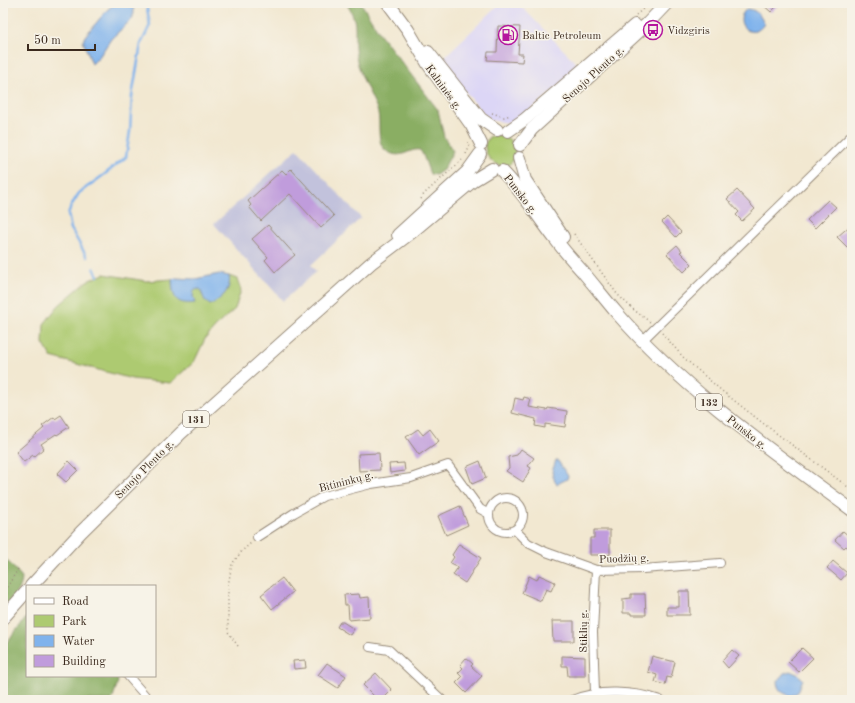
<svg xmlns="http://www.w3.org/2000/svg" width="855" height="703" font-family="'Old Standard TT',serif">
	<rect width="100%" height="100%" fill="#f7f3e8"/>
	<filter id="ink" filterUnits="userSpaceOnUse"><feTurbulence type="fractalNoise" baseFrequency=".025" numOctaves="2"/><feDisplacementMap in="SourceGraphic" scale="8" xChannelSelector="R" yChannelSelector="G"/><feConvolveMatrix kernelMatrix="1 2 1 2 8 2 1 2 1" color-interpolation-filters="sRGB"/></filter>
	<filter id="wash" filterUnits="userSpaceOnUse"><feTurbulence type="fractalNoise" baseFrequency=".012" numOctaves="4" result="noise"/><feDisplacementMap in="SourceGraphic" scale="16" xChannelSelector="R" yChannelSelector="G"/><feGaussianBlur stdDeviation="0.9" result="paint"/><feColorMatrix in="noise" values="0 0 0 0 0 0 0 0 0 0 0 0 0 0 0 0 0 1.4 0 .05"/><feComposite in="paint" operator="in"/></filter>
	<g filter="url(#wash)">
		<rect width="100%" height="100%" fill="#f2e8d1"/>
		<path fill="#dcd6f6" d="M501,3H518L581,68L517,121L510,123L489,120L440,61Z"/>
		<path fill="#c2c2dc" d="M297,149L361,218L311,265L316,272L283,301L214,224Z"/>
		<g fill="#adca71" stroke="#747a48">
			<path d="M496,135C514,135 523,155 507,166C493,166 485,158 485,144L489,137Z"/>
			<path d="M104,274L146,281L172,279L173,293L193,296L194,289H201L202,295L210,305C221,299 232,290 229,276L237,279L241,290L235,309L219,323L205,339L194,362L170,383L132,379L51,357L43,343L44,324L58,306L87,281Z"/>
		</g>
		<g fill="#8aae63" stroke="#626c40">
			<path d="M346,3H361L380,34L438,110L444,137L453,151L443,170L436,175L430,174L423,155L420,150C409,148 402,160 388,152C375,145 381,125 378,113C377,107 373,101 371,96C365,84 358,69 356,56C352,32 361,25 346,3Z"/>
			<path d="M3,556L22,577C22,591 12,599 3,609Z"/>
			<path d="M27,617V676H117L118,682L112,700H3V647Z"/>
		</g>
		<g fill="#80b3ec" stroke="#5e6e85">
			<path d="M116,3H133L134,13L132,19L111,39L99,57L92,64L83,41L85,36L108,9Z"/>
			<path d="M747,9C756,9 761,16 764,24C751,43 731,21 747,9Z"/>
			<path d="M219,274L229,276C232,290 221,299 210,305L205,301L200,289L194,290L193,296L195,303C174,305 173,297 172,279L176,278L195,279Z"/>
			<path d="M556,460L558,461L568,476L567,479L557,484L555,482L552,472Z"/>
			<path d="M790,671L797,674L803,679L798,692L791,696C783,693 778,691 777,682L784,673Z"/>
		</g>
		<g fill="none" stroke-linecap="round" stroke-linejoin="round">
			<g stroke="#80b3ec" stroke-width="2.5">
				<path d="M87,257L71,229L68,214L71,206L79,193L105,174L126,157L130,131L132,96L141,44L150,25L146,3"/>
				<path d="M94,268L98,276"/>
			</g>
		</g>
		<g id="blocks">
			<g fill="#c09cdc">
				<path d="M761,3H780L771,12Z"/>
				<path d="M498,26L520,27L518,54H523L522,62L487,60L488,52H497Z"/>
				<path d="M291,169L334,216L321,228L290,194L261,221L249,207L251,205L248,201L282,170L286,174Z"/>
				<path d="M737,190L755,209L742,221L736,215L739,212L727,199Z"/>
				<path d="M828,200L836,207L815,228L807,220Z"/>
				<path d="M667,217L681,232L676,237L662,222Z"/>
				<path d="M852,224V243L847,247L837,237Z"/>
				<path d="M268,225L295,255L275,272L265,260L268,257L252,239Z"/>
				<path d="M677,245L682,251L680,252L692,264L684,272L667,254Z"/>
				<path d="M524,397L531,399L529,407L547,410L548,408L567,411L565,427L545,424V428L535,426L536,419L512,413L515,398L523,400Z"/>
				<path d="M61,415L69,427L57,435L56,434L41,444L44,448L34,457L33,455L24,462L16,452L44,428L42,426L54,417L55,419Z"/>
				<path d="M418,429L423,435L430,429L439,441L419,455L406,437Z"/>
				<path d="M521,449L534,458L528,466L531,468L523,482L506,471L509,468L508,457L517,455Z"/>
				<path d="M379,453L380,470L359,471L358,454Z"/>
				<path d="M69,461L78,470L66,482L57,474Z"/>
				<path d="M480,461L486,478L472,484L466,467Z"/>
				<path d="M404,463L405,471L390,473L389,464Z"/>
				<path d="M460,506L468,525L446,535L438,516Z"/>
				<path d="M594,530H610V555H590V538H594Z"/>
				<path d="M843,531L852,539V551L846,546L844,548L835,540Z"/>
				<path d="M459,544L481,558L465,583L453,575L458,567L450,563L454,557L452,555Z"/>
				<path d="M833,561L847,573L841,580L827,568Z"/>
				<path d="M539,575L555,582L551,591L546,589L541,601L522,593L529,576L537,580Z"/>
				<path d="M282,578L293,592L272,609L261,595Z"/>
				<path d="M679,591H689L690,615H667V607H679Z"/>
				<path d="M359,594L360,598L369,597L370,618L349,620L348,605H345L344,595Z"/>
				<path d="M631,594H645L646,615H631V613H623V599L631,598Z"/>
				<path d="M552,621H574V641H553Z"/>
				<path d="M340,622H343L354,629L350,635L337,627Z"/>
				<path d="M802,648L813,658L799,672L788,662Z"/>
				<path d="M732,650L739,656L728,668L722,661Z"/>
				<path d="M562,656L585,657V676H568L567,666H562Z"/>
				<path d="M652,656L675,662L671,678L667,677L665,685L655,682L657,675L648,672Z"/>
				<path d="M466,658L473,664L471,666L482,676L466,693L456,683L462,677L458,673L463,668L460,665Z"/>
				<path d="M305,660L306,668L294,669L293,661Z"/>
				<path d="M327,663L346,676L338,688L318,675Z"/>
				<path d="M376,673L392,690L382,700H378L363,685Z"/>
			</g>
		</g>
	</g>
	<g filter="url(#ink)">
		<use href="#blocks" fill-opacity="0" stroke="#968978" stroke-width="1"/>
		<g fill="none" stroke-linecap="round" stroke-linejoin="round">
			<g stroke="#968978" stroke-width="10">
				<g id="street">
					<path d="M643,340L852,135"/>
					<circle cx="506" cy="515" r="17"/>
					<path d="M515,530L528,543L546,552L596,570L643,569L720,563"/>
					<path d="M257,537L294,513L324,496L371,484L411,478L448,465L480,509L489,514"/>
					<path d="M370,647L389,650L442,700"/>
					<path d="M128,676L149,700"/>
					<path d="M595,693L593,632L596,570"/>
					<path d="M572,700C598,689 634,691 660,700"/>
				</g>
			</g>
			<g stroke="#968978" stroke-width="14">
				<g id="primary">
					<path d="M388,3L408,30L428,64L472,126L481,144"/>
					<path d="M428,52L481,119L497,130"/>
					<path d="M508,131L524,120L635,25"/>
					<path d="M520,145L532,129L647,24L667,3"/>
					<path d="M519,158L525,180L563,237"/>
					<path d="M502,171C523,192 538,217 556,240C564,251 574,262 583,272C594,285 605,299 616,312C684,390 769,449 852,510"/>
					<path d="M398,235L467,172L480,154"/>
					<path d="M31,586L81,532L181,433L371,263L412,232L474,180L492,169"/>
					<path d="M3,618L27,591"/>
				</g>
			</g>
			<g stroke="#968978" stroke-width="1.5" stroke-dasharray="1 3" stroke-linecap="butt">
				<path d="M636,15L650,3"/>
				<path d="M492,113L504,117L511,115"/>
				<path d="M466,154L469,148L468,142"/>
				<path d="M421,199L424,194L462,160"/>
				<path d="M574,234L617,294L634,310L650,322"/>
				<path d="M662,333L683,357L722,391L764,424L852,490"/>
				<path d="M3,594L18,569"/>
				<path d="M238,646L228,632V586L232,564L242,551L251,543"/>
			</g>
			<use href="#street" stroke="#fff" stroke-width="8"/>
			<use href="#primary" stroke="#fff" stroke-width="12"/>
		</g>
	</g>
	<defs>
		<g id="bus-ring" transform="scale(1)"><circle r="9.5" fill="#f7f3e8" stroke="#b5179e" stroke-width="1.5"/><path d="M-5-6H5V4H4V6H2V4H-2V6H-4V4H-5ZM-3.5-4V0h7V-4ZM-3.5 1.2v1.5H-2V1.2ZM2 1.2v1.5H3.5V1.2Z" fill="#b5179e"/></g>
		<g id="fuel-ring" transform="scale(1)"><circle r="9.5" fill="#f7f3e8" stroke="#b5179e" stroke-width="1.5"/><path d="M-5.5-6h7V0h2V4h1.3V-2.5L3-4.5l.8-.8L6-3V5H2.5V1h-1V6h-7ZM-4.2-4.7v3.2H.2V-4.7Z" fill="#b5179e"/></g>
	</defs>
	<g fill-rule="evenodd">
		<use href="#bus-ring" x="653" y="30"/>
		<use href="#fuel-ring" x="508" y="35"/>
	</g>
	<g text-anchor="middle" stroke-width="3" stroke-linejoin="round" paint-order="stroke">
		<g fill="#f7f3e8" stroke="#73665b" stroke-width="1">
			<rect x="696" y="394" width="26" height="16" rx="3"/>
			<rect x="183" y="411" width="26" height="16" rx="3"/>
		</g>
		<g font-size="10" font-weight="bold" fill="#3b2a1e">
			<text x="709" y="406">132</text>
			<text x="196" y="423">131</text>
		</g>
		<g font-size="11" fill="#3b2a1e" stroke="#f7f3e8" text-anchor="start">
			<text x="667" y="34">Vidzgiris</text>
			<text x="522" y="39">Baltic Petroleum</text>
		</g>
		<g font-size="11" fill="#3b2a1e" stroke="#f7f3e8">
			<text transform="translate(593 74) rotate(-42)" y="4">Senojo Plento g.</text>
			<text transform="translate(444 87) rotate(54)" y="4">Kalninės g.</text>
			<text transform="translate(521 194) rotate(52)" y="4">Punsko g.</text>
			<text transform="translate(747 432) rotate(38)" y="4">Punsko g.</text>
			<text transform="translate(144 469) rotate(-45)" y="4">Senojo Plento g.</text>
			<text transform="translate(346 481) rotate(-15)" y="4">Bitininkų g.</text>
			<text transform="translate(624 558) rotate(-2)" y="4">Puodžių g.</text>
			<text transform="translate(583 631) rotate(-90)" y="4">Stiklių g.</text>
		</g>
	</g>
	<rect width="855" height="703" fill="none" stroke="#f7f3e8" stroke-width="16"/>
	<rect x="26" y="585" width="130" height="92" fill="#f7f3e8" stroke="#aca397"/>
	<rect x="34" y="598" width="20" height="6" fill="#ffffff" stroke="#aca397"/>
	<text x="62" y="605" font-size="12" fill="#3b2a1e">Road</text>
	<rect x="34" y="615" width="20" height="12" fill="#adca71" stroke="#aca397"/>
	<text x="62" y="625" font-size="12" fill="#3b2a1e">Park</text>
	<rect x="34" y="635" width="20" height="12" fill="#80b3ec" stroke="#aca397"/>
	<text x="62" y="645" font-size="12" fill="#3b2a1e">Water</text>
	<rect x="34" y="655" width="20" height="12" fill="#c09cdc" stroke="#aca397"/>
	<text x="62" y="665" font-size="12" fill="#3b2a1e">Building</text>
	<path d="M28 44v6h67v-6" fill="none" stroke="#3b2a1e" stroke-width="2"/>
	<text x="34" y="44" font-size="12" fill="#3b2a1e" stroke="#f7f3e8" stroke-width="3" paint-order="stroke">50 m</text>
</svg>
